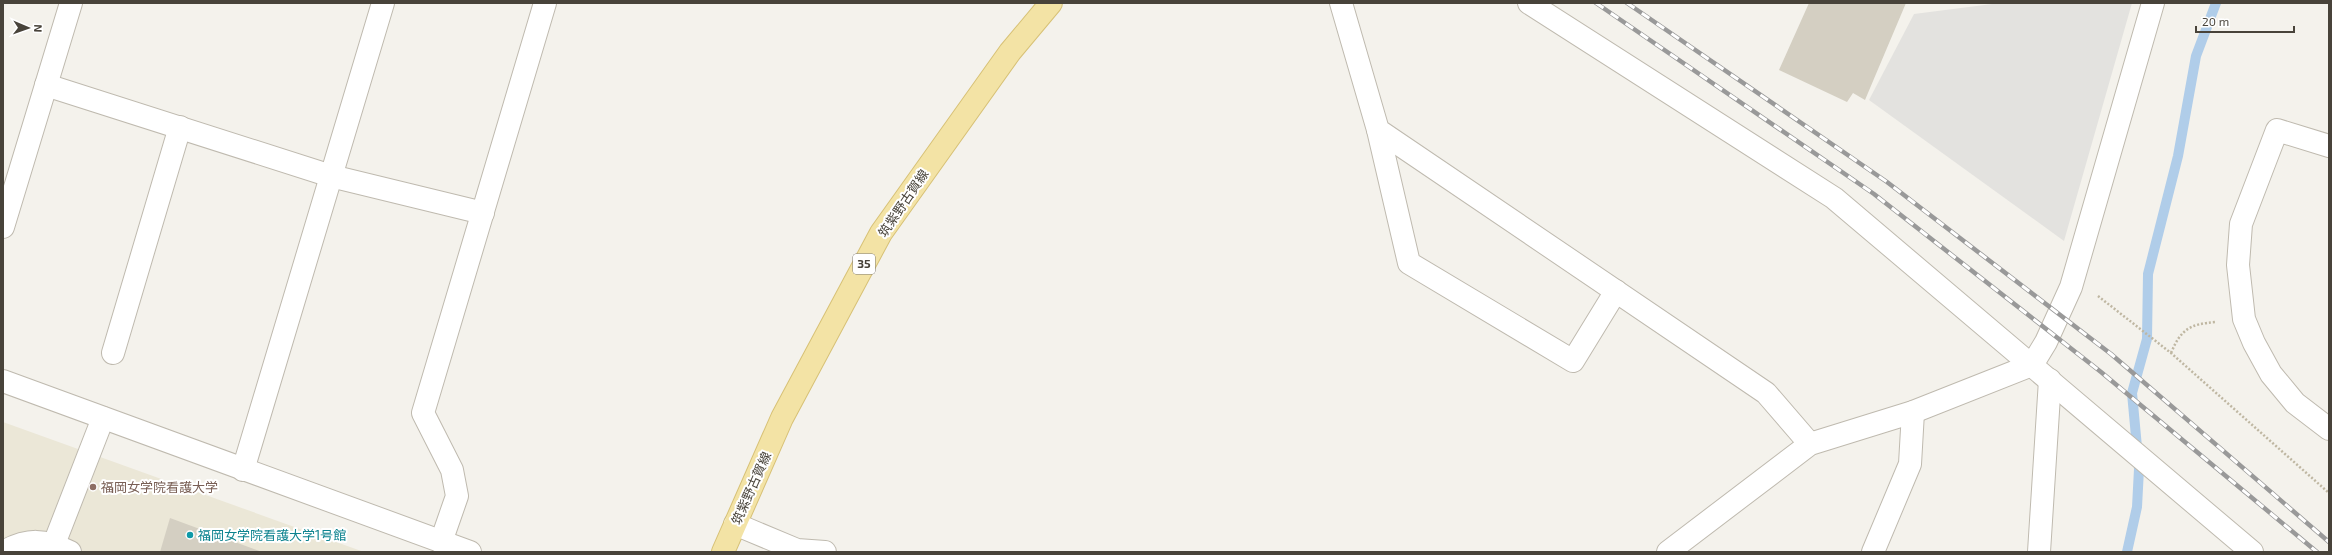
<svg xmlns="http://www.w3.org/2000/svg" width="2332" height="555" font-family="'Exo 2','Noto Sans JP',sans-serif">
	<rect width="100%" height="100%" fill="#f4f2ec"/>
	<path fill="#ebe7d7" d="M3,422L364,552H3Z"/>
	<path fill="#e3e2df" d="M2000,3H2132L2064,241L1869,100L1914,14Z"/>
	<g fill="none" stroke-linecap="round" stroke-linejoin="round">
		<path stroke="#b0cde9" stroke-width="10" d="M2127,552L2137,507L2139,469L2132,393L2147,339L2148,274L2178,156L2196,56L2216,3"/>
	</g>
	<g fill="#d4cfc2">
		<path d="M1809,3H1906L1865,100L1853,93L1847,102L1779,70Z"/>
		<path d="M170,518L262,552H160Z"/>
	</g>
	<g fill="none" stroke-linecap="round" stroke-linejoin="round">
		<g stroke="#bfbaaf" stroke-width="24">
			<g id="minor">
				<path d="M1341,3L1378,130L1766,393L1810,444"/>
				<path d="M1529,3L1834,198L2252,552"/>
				<path d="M46,85L331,176L483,213"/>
				<path d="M1378,130L1409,263L1573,361L1616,291"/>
				<path d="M2329,146L2277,130L2241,224L2238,265L2244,319L2254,343L2271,374L2295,403L2329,429"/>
				<path d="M3,227L71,3"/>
				<path d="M113,353L180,127"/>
				<path d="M3,381L470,552"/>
				<path d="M243,470L383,3"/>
				<path d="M735,524L797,550L825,552"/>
				<path d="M441,542L457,496L452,470L423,413L545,3"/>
				<path d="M54,544L103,418"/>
				<path d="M3,552C28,538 45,539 70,552"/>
				<path d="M1668,552L1810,444L1913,412L2032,365L2046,342L2071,287L2153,3"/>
				<path d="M1873,552L1910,464L1913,412"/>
				<path d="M2039,552L2050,380"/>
			</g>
		</g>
		<g stroke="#d7c176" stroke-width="24">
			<path id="major" d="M723,552L782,418L881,233L1010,52L1051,3"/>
		</g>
		<g stroke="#bfb7a2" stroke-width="2.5" stroke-dasharray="2 2" stroke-linecap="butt">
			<path d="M2098,296L2171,353L2329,493"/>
			<path d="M2171,353C2181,329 2190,324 2216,322"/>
		</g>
		<use href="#minor" stroke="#fff" stroke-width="22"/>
		<use href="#major" stroke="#f3e3a5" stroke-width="22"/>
		<g stroke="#999" stroke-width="4.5">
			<g id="rail">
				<path d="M1596,3L1874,194L2101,372L2317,552"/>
				<path d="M1627,3L1887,182L2111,354L2329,542"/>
			</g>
		</g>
		<use href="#rail" stroke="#fff" stroke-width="3" stroke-dasharray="9" stroke-linecap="butt"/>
	</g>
	<circle fill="#8d6e63" stroke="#fff" stroke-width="1.5" cx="93" cy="487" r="4"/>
	<circle fill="#0f9aa8" stroke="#fff" stroke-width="1.5" cx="190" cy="535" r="4"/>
	<g text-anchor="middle" stroke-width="4" stroke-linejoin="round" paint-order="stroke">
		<rect fill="#fff" stroke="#7f7b75" stroke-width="1" x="853" y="254" width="22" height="20" rx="3"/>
		<g font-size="12" font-weight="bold" fill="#48433a">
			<text x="864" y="268">35</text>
		</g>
		<g font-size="13" fill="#48433a" stroke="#fff">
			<text transform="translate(903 203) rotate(-56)" y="5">筑紫野古賀線</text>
			<text transform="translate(751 488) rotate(-66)" y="5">筑紫野古賀線</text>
		</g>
		<g font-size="13" fill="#785e54" stroke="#fff" text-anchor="start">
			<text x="101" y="492">福岡女学院看護大学</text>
		</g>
		<g font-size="13" fill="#0d838f" stroke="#fff" text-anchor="start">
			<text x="198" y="540">福岡女学院看護大学1号館</text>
		</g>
	</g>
	<rect width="2332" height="555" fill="none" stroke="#48433a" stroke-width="8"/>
	<g transform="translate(28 28) rotate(92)" stroke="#ffffff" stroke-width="3" paint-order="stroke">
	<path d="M0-3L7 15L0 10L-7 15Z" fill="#48433a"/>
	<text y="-6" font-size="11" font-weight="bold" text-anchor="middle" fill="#48433a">N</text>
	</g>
	<path d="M2196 26v6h98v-6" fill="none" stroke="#48433a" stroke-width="2"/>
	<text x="2202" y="26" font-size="12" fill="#48433a" stroke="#ffffff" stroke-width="3" paint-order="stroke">20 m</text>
</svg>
